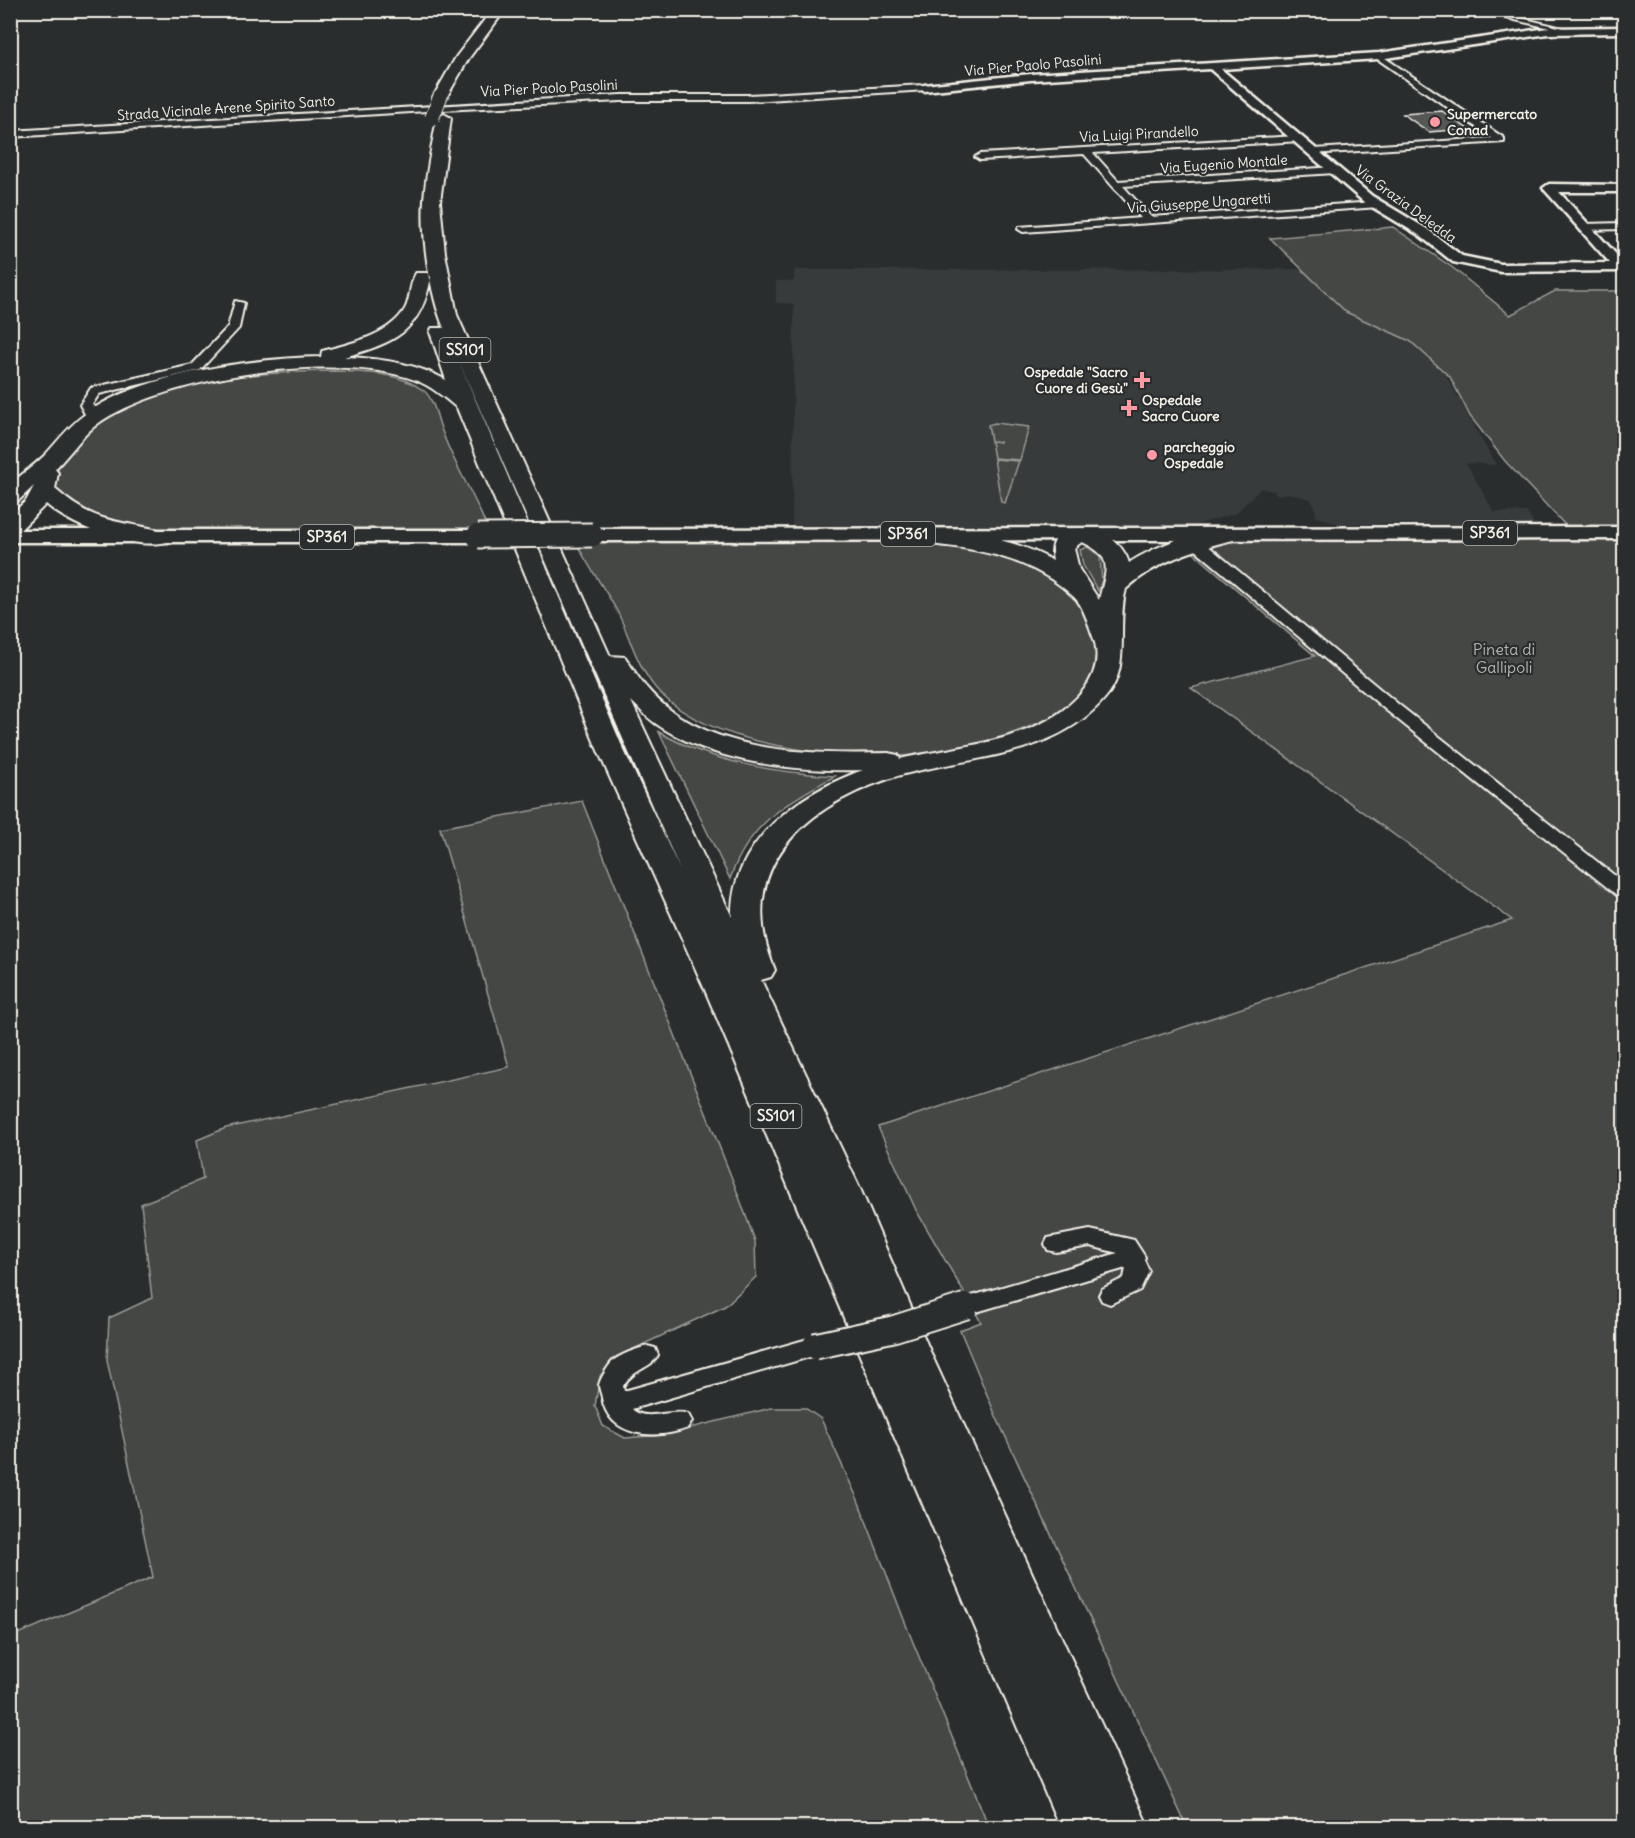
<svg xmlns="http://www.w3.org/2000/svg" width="1635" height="1838" font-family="Delius,sans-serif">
	<rect width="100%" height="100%" fill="#2a2d2e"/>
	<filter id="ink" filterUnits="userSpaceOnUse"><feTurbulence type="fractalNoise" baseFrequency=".0167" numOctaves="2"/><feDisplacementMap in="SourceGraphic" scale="12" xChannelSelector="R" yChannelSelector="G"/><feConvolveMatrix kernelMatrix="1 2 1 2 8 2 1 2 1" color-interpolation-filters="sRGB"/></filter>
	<g filter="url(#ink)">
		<path fill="#373a3a" d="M1382,269L1398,290L1496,465L1466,463L1494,512H1527L1534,524H1339L1314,516L1317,515L1311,499L1287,493L1277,495L1274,494L1276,492L1261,488L1236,513L1196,525L792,526L794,304L776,303V281H794V270Z"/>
		<g fill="#444645" stroke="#9c9c96" stroke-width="1.5">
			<path d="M1393,227L1453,268L1510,315L1555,291H1624V1827H1187L995,1414L960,1330L981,1322L916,1210L878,1127L1512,920L1191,688L1315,656L1189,549L1230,541L1259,539L1337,541L1533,539L1566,526L1505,461L1470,416L1450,377L1410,341L1346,312L1270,238Z"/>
			<path d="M334,371C363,372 398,372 423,390C434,398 437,418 442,431C454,466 476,496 488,531L161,532L111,526L59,500C51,478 58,463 72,446C128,378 253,372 334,371Z"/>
			<path d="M995,423L1029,427L1020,460L994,458L991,441L1001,442L991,441L988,425Z"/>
			<path d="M994,459L1019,461L1005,503L1001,502Z"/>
			<path d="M902,540C960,543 1026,550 1069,592C1075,597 1082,603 1086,608C1091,616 1092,627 1095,635C1102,654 1096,680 1082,695C1046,731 948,755 897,756C828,757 712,745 661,694C639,672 631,640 618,613C605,588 588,567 576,542Z"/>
			<path d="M1087,547L1100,556L1102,580L1098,591L1083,565L1080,550Z"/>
			<path d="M659,732C713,763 773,772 835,776C786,803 749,823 730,879Z"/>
			<path d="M582,801L735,1186L755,1241L756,1277L725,1306L614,1358L600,1376L595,1406L603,1426L625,1438L662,1435L771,1408H805L821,1419L858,1500L908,1630L989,1827L11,1828V1637L153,1577L107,1360L109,1318L152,1298L141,1204L203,1179L197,1140L226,1128L509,1067L440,828Z"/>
		</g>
		<path fill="#555756" stroke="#f4f1e8" stroke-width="1.5" d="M1442,111L1468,129L1429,132L1403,114Z"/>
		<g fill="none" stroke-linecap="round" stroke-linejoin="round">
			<g stroke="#f4f1e8" stroke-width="4">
				<g id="minor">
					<path d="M1472,10H1488L1571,30L1567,32Z"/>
					<path d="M1379,54L1504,138V142L1311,154V150L1314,149L1492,138L1376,58Z"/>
					<path d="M924,85L927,90L749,101H621L443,110L10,137V131L621,95H749Z"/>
					<path d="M1298,136L1303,139L1301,141L1093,153L1118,181L1335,167L1340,170L1335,173L1123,186L1151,217L1376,202L1379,203V207L1023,232L1018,229L1019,227L1141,218L1084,154L980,160L975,157L980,154Z"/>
					<path d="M1624,223V229L1584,230L1579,227L1584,224Z"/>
					<path d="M235,301L244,303L239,328L200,370L99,394L92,405L101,412V418L85,414L80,405L91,388L192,365L228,327Z"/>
					<path d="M1195,538L1200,539L1398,704L1624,883V897L1618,896L1386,710L1190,545V539Z"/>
					<path d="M1090,1230L1134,1240L1145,1257L1144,1260L1149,1271L1140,1290L1110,1304L1102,1301L1099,1295L1102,1289L1124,1278L1126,1268L966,1315L958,1312L955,1306L958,1300L1118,1253L1090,1246L1056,1252L1048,1250L1045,1244L1048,1238Z"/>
					<path d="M815,1337L823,1339L826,1346L823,1353L632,1409C646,1423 671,1408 688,1414L692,1421L688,1428C656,1440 609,1438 602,1398C602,1395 599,1389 599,1385C600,1379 609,1365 613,1361C621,1354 637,1349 647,1346L655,1348L658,1355C651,1369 634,1368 623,1386L624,1391Z"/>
				</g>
			</g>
			<g stroke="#f4f1e8" stroke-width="5">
				<path id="tertiary" d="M1624,27V33L1548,34L1379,59L1221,69L1372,196L1427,229L1462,256L1501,264L1610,263L1543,188L1549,184L1624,185V192H1559L1624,263V270L1621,271L1501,272L1453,262L1419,235L1364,202L1210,69L1031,80L924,91L919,88L924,85L1031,74L1379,53L1548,28Z"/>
			</g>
			<g stroke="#f4f1e8" stroke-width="5">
				<g id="primary">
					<path d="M1624,527V539L592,541L584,540L581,535L584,530L592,529Z"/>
					<path d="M10,530H478L486,531L489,536L486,541L478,542H10Z"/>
				</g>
			</g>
			<g stroke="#f4f1e8" stroke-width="4">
				<g id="trunk">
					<path d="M492,10H505L469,58L445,100H435L433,97L456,57Z"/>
					<path d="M444,114L451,118L440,202L445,253L457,315L610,656L625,657C632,667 638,678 646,687C702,754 808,755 888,753L898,755L900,759C956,746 1023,744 1068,706C1091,687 1104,662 1092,634C1088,623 1083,605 1074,597C1026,552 963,547 900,541L892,539L889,534L892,529L900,527C950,532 1008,534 1053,561C1043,515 1116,520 1129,563C1151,548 1211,523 1237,529L1240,534L1237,539C1196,549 1158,560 1126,589C1116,625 1132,668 1105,698C1051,761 964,755 891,778C801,808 733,870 775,970L771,977L761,980L859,1186L933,1358L1149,1828H1060L705,990L595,744L457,408C444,397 431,386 415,380C337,351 173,376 103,420C84,432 71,453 55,469L58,473L55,489C95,525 119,520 167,532L170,537L167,542C133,550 72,527 46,504L18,532L10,534V515L26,501L34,486L18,501L10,502V484C22,474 35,465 46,454C58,441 69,426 84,415C138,374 254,358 321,357L322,351C349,344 389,336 405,309C411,298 409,284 416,273H428L431,277C421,332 394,343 344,357C377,358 416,363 446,380L430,332L432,328H444C430,295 421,236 424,200C426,173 432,145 437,118ZM458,359L680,870L621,744ZM1082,542C1115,557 1106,570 1099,600L1079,569L1074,548ZM631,701C639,708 646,717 655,723C712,763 795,772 863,770C799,793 730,842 732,917Z"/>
				</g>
			</g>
			<use href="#minor" fill="#2a2d2e" fill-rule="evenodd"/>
			<use href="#tertiary" fill="#2a2d2e" fill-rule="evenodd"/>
			<use href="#primary" fill="#2a2d2e" fill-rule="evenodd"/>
			<use href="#trunk" fill="#2a2d2e" fill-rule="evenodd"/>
			<g stroke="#f4f1e8" stroke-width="29" stroke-linecap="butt">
				<path id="minor-bridge" d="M815,1346L893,1329L966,1306"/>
			</g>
			<g stroke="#f4f1e8" stroke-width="27" stroke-linecap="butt">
				<path id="primary-bridge" d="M478,536L592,535"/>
			</g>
			<g stroke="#f4f1e8" stroke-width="16" stroke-linecap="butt">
				<path id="trunk-bridge" d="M432,118L440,97"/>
			</g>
			<use href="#minor-bridge" stroke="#2a2d2e" stroke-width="25"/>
			<use href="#primary-bridge" stroke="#2a2d2e" stroke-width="23"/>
			<use href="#trunk-bridge" stroke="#2a2d2e" stroke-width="14"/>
		</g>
	</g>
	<g fill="#ff9aa2" stroke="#2a2d2e" stroke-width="2">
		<circle cx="1435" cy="122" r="6"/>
		<path d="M1139 371h6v6h6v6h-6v6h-6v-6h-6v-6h6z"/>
		<path d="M1126 399h6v6h6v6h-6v6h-6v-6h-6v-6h6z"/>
		<circle cx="1152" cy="455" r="6"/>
	</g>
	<g text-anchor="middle" stroke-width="4.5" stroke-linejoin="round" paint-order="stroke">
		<g font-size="14" fill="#f4f1e8" stroke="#2a2d2e">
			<text transform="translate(1033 65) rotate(-5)" y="5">Via Pier Paolo Pasolini</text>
			<text transform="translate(549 88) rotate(-3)" y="5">Via Pier Paolo Pasolini</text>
			<text transform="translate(226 108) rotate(-4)" y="5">Strada Vicinale Arene Spirito Santo</text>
			<text transform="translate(1139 134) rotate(-3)" y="5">Via Luigi Pirandello</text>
			<text transform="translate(1224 164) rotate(-4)" y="5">Via Eugenio Montale</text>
			<text transform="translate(1199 203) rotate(-4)" y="5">Via Giuseppe Ungaretti</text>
			<text transform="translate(1406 204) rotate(36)" y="5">Via Grazia Deledda</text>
		</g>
		<g font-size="14" font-weight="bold" fill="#f4f1e8" stroke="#2a2d2e" text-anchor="start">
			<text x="1447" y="119">Supermercato<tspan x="1447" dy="16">Conad</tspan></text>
			<text x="1128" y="377" text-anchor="end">Ospedale "Sacro<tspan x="1128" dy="16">Cuore di Gesù"</tspan></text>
			<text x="1142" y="405">Ospedale<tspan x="1142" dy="16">Sacro Cuore</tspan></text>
			<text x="1164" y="452">parcheggio<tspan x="1164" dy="16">Ospedale</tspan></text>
		</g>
		<g fill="#2a2d2e" stroke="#b7b6b0" stroke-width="1.5">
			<rect x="439.5" y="338" width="51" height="24" rx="4.5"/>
			<rect x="1463" y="521" width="54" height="24" rx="4.5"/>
			<rect x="881" y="522" width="54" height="24" rx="4.5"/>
			<rect x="300" y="525" width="54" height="24" rx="4.5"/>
			<rect x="750.5" y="1104" width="51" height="24" rx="4.5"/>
		</g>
		<g font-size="15" font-weight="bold" fill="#f4f1e8">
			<text x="465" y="355">SS101</text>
			<text x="1490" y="538">SP361</text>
			<text x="908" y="539">SP361</text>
			<text x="327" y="542">SP361</text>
			<text x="776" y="1121">SS101</text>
		</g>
		<g font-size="16" fill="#b6b5af" stroke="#2a2d2e">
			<text x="1504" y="655">Pineta di<tspan x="1504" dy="18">Gallipoli</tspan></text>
		</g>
	</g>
	<rect width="1635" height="1838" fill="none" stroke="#2a2d2e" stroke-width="36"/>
	<rect x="18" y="18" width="1599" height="1802" fill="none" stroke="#f4f1e8" stroke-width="2" filter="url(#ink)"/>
</svg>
